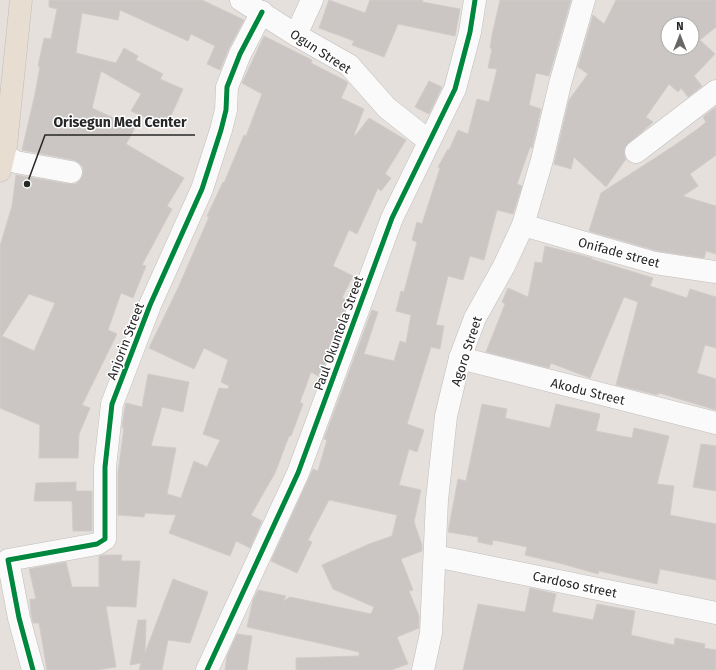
<svg xmlns="http://www.w3.org/2000/svg" width="716" height="670" font-family="'Fira Sans',sans-serif">
	<rect width="100%" height="100%" fill="#e6e0dc"/>
	<g fill="#cbc6c3" stroke="#d1ccc8" fill-rule="evenodd">
		<path d="M49,0H202L244,20L229,48L220,70L207,64L215,46L191,34L188,41L120,10L118,20L82,13L76,53L116,63L124,48L138,56L136,60L163,74L160,79L183,89L166,127L131,111L141,94L101,71L92,108L135,128L126,144L184,178L167,206L172,209L142,265L146,266L133,298L121,293L108,330L117,334L82,405L90,408L79,434L78,458H39L40,425L0,408V246L12,206L16,175L69,184H76L80,180L83,174V167L79,163L74,160L22,150L35,94L40,67L38,66L44,38L51,39L57,9L49,7ZM29,294L55,303L34,351L2,336Z"/>
		<path d="M329,0L365,13L370,0H423L422,2L460,9L455,36L398,24L384,57L352,45L354,41L319,28Z"/>
		<path d="M500,0H571L549,76L536,73L529,105L541,109L532,148L530,147L517,184L522,186L513,214L497,210L484,260L470,256L463,280L448,276L436,325L444,326L440,349L431,347L407,424L424,430L417,452L409,449L399,485L421,490L414,522L422,545V551L401,559L413,590L409,591L419,616V628L397,637L408,664L391,670H296V658L359,656V652L247,627L253,600L258,590L286,596L283,601L290,597L371,614L374,607L333,589L322,565L369,544L392,536L397,515L329,500L308,540L312,542L297,573L271,561L313,469L318,471L327,440L324,439L372,310L378,312L364,354L394,361L400,341L406,343L411,315L396,311L401,291L404,292L417,242L412,240L417,222L422,224L440,168L438,167L448,149L449,150L458,130L468,134L477,99L489,102L497,69L488,68L492,49L490,48L492,35Z"/>
		<path d="M616,0H716V27L700,40L715,54L694,76L702,86L688,97L681,88L678,92L669,84L646,117L653,122L625,147L624,153L626,159L606,187L574,157L571,169L554,164L569,100L588,74L578,67L593,15L604,24ZM668,24H692V48H668Z"/>
		<path d="M264,36L312,60L311,63L346,81L348,83L341,98L364,109L354,135L355,136L369,118L406,140L385,174L391,178L381,191L378,188L357,234L349,230L333,266L353,276L342,298L348,300L320,377L311,372L300,402L303,404L291,436H289L275,473L251,515L262,521L250,548L236,541L230,556L169,533L176,515L145,513L144,517L118,515V473L124,428H122L124,413L126,403L142,407L148,374L189,382L183,412L162,407L151,446L176,448L167,494L181,498L194,461L207,467L220,440L203,434L219,388L228,389L229,386L221,382L228,360L204,348L194,369L149,348L178,288L209,217L207,216L223,182L224,183L244,135L246,136L262,94L242,83Z"/>
		<path d="M429,81L442,87L429,114L415,107Z"/>
		<path d="M716,107V155L690,174L698,186L683,196L716,206V254L706,251L704,258L658,251L589,231L601,193L672,147L699,128L706,122L703,117Z"/>
		<path d="M545,246L592,258L591,259L653,278L650,286L687,298L690,289L716,297V348L705,345L697,373L716,379V410L659,393L658,395L616,385L638,302L624,297L590,378L551,363L549,368L486,352L505,304L502,302L508,288L528,297L535,262L542,263Z"/>
		<path d="M482,404L507,409L505,418L550,428L556,404L600,414L596,431L632,438L634,428L669,436L657,484L674,486L670,515L716,524V580L660,569L657,584L599,571L598,574L563,564L525,555L527,547L493,540L492,545L478,542V537L448,532L458,479L466,481Z"/>
		<path d="M701,444L716,446V491L693,487Z"/>
		<path d="M76,482V491H92V531H73L72,501H34L36,483Z"/>
		<path d="M104,555H122L121,561H140L136,607L106,606L116,667L98,670H47L39,623H33L31,614L30,599H36L29,569L66,562L72,587H99V556Z"/>
		<path d="M173,579L208,592L190,643L168,640L162,670H139L141,663L130,665L138,620H146L145,653Z"/>
		<path d="M530,588L556,594L552,612L593,620L597,604L635,611L631,635L674,645L675,638L705,644L704,648L716,650V670H463L478,604L525,612Z"/>
		<path d="M237,634L252,636L247,670H225L227,656Z"/>
	</g>
	<g fill="none" stroke-linecap="round" stroke-linejoin="round">
		<g stroke="#bfbdbe" stroke-width="23">
			<g id="minor">
				<path d="M241,0L296,35L349,65L387,108L429,141"/>
				<path d="M296,35L312,0"/>
				<path d="M636,152L716,91"/>
				<path d="M4,155L16,162L71,172"/>
				<path d="M523,225L655,263L716,272"/>
				<path d="M460,358L716,423"/>
				<path d="M435,556L716,613"/>
				<path d="M33,670L19,618L8,560L97,544L105,539V467L112,404L150,305L202,189L221,130L226,110L227,87L240,54L262,12"/>
				<path d="M207,670L298,473L392,218L455,89L470,32L475,0"/>
				<path d="M423,670L431,633L437,500L446,416L460,358L475,318L504,266L523,225L542,160L560,84L584,0"/>
			</g>
		</g>
		<g stroke="#bfbcbb" stroke-width="23">
			<path id="major" d="M0,171L6,145L21,0"/>
		</g>
		<use href="#minor" stroke="#fbfafa" stroke-width="22"/>
		<use href="#major" stroke="#e7ddd0" stroke-width="22"/>
		<g stroke="#fff" stroke-width="8">
			<g id="cycleway">
				<path d="M33,670L19,618L8,560L97,544L105,539V467L112,404L150,305L202,189L221,130L226,110L227,87L240,54L262,12"/>
				<path d="M207,670L298,473L392,218L455,89L470,32L475,0"/>
			</g>
		</g>
		<use href="#cycleway" stroke="#00873e" stroke-width="5"/>
	</g>
	<g text-anchor="middle" stroke-width="3" stroke-linejoin="round" paint-order="stroke">
		<g font-size="13" fill="#272727" stroke="#fff">
			<text transform="translate(321 51) rotate(33)" y="5">Ogun Street</text>
			<text transform="translate(619 252) rotate(15)" y="5">Onifade street</text>
			<text transform="translate(338 333) rotate(-70)" y="5">Paul Okuntola Street</text>
			<text transform="translate(125 341) rotate(-69)" y="5">Anjorin Street</text>
			<text transform="translate(466 351) rotate(-72)" y="5">Agoro Street</text>
			<text transform="translate(588 391) rotate(14)" y="5">Akodu Street</text>
			<text transform="translate(575 584) rotate(12)" y="5">Cardoso street</text>
		</g>
	</g>
	<path fill="none" stroke="#272727" stroke-width="1.5" d="M27 184L45 135H195"/>
	<circle fill="#272727" stroke="#fff" stroke-width="1.5" cx="27" cy="184" r="4"/>
	<g font-size="14" text-anchor="middle" font-weight="bold" fill="#272727" stroke="#fff" stroke-width="3" stroke-linejoin="round" paint-order="stroke">
		<text x="120" y="127">Orisegun Med Center</text>
	</g>
	<g transform="translate(680 36)"><circle r="19" fill="#ffffff" stroke="#a9a9a9"/>
	<path d="M0-3L7 15L0 10L-7 15Z" fill="#6a6866"/>
	<text y="-6" font-size="11" font-weight="bold" text-anchor="middle" fill="#272727">N</text>
	</g>
</svg>
